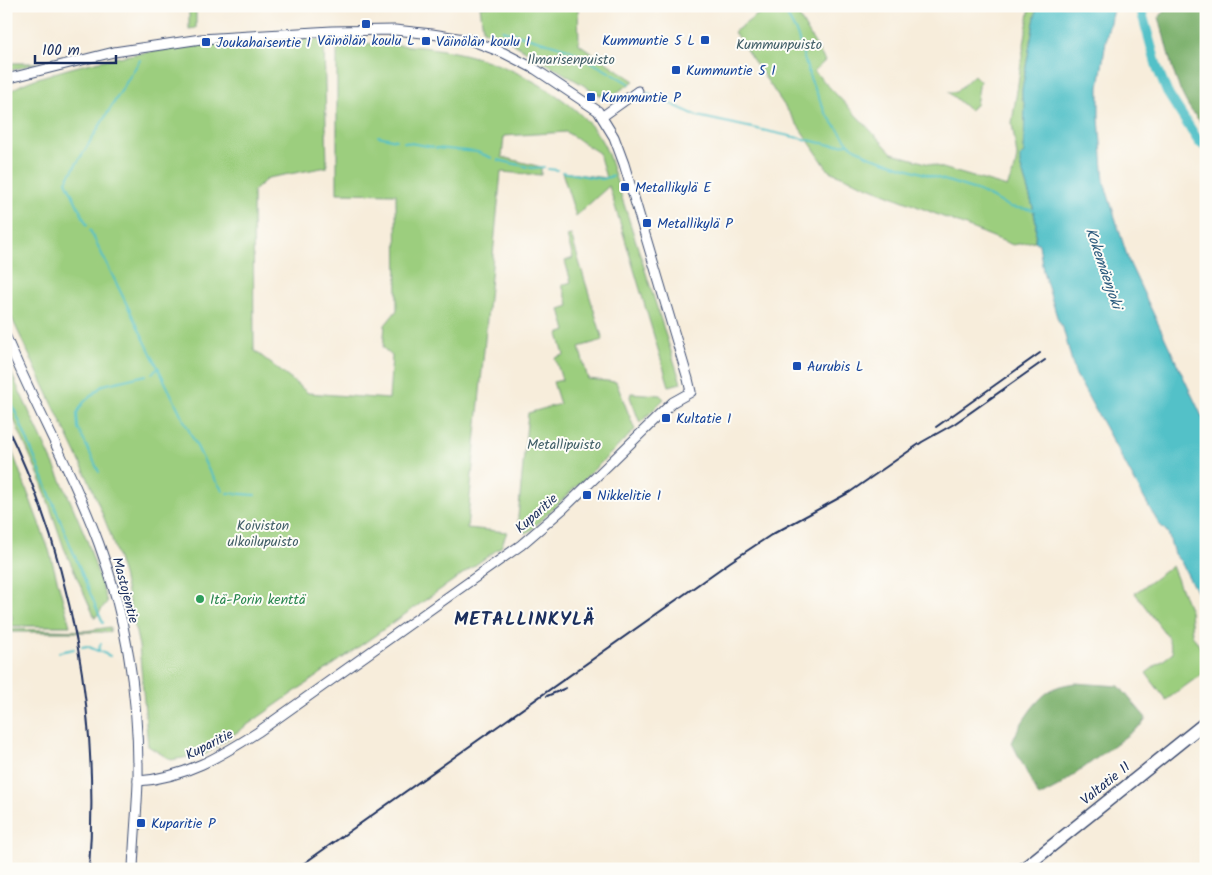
<svg xmlns="http://www.w3.org/2000/svg" width="1212" height="875" font-family="Kalam,sans-serif">
	<rect width="100%" height="100%" fill="#fdfcf7"/>
	<filter id="ink" filterUnits="userSpaceOnUse"><feTurbulence type="fractalNoise" baseFrequency=".02" numOctaves="2"/><feDisplacementMap in="SourceGraphic" scale="10" xChannelSelector="R" yChannelSelector="G"/><feConvolveMatrix kernelMatrix="1 2 1 2 8 2 1 2 1" color-interpolation-filters="sRGB"/></filter>
	<filter id="wash" filterUnits="userSpaceOnUse"><feTurbulence type="fractalNoise" baseFrequency=".0096" numOctaves="4" result="noise"/><feDisplacementMap in="SourceGraphic" scale="20" xChannelSelector="R" yChannelSelector="G"/><feGaussianBlur stdDeviation="1.12" result="paint"/><feColorMatrix in="noise" values="0 0 0 0 0 0 0 0 0 0 0 0 0 0 0 0 0 1.4 0 .05"/><feComposite in="paint" operator="in"/></filter>
	<g filter="url(#wash)">
		<rect width="100%" height="100%" fill="#f7eddb"/>
		<g fill="#9cce7e" stroke="#5c7e6e">
			<path d="M189,6H196V28L189,29Z"/>
			<path d="M480,6H578L579,44L634,81L610,97L600,95L502,37L483,30Z"/>
			<path d="M769,6H793L825,61L814,71L892,153L1007,187L1015,168L1017,156L1012,123L1030,6H1037L1022,89V98L1025,105L1024,153L1020,164L1033,207L1036,223L1035,241L1013,245L829,171L734,32Z"/>
			<path d="M295,39H320L324,43L327,167L268,178L253,191L254,350L308,393L389,399L392,356L383,348L385,325L397,310L396,194L337,193V53L338,45L346,43C426,45 484,48 553,93C576,108 598,128 608,154L681,383L669,386L609,186L576,216L562,172L606,178L599,153L566,132L504,136L502,157L541,167V175L501,172L467,528L507,532L501,547L206,754L171,760L148,746L139,646L123,575L110,533L90,483L6,306V95C19,83 38,78 54,73C132,49 214,43 295,39Z"/>
			<path d="M6,63H36L6,72Z"/>
			<path d="M974,75L980,81L976,105L969,110L948,92H956Z"/>
			<path d="M571,235L603,340L579,347L588,379L616,382L635,430L531,530L525,533L519,528L518,517L528,413L560,404L553,382L562,380L555,358L564,355L558,334L566,331L560,309L569,306L562,285L571,282L565,261L573,258L567,236Z"/>
			<path d="M6,362L67,493L87,540L107,602L95,618L64,548L40,478L6,402Z"/>
			<path d="M631,393L660,395L664,399L640,423L630,397Z"/>
			<path d="M12,451L49,550L70,626H6V622L12,620V616L6,606V467Z"/>
			<path d="M1172,566L1190,611L1192,634L1206,657V671L1166,700L1146,673L1173,653L1167,636L1135,593Z"/>
			<path d="M110,627V632H6V629L86,631Z"/>
		</g>
		<g fill="#7db16d" stroke="#4c7066">
			<path d="M1169,6H1206V127C1176,102 1169,53 1159,17Z"/>
			<path d="M1075,683L1119,686L1146,718L1141,725L1058,787L1039,797L1012,743C1019,725 1037,696 1055,688C1061,685 1069,684 1075,683Z"/>
		</g>
		<path fill="#53c1c8" stroke="#377893" d="M1037,6H1114L1107,34L1099,87V118L1104,182L1129,262L1206,425V611L1181,562L1174,554L1168,533L1159,524L1149,507L1075,373L1063,328L1058,320L1043,271L1039,244L1035,241L1036,223L1033,207L1020,164V157L1024,153L1025,105L1022,98V89Z"/>
		<g fill="none" stroke-linecap="round" stroke-linejoin="round">
			<g stroke="#53c1c8" stroke-width="2">
				<path d="M782,6L797,34L810,78L825,112L849,144L868,156L979,191L1010,207L1034,210"/>
				<path d="M502,30L568,49L630,84"/>
				<path d="M647,93L697,116L831,145L849,144"/>
				<path d="M378,136L396,140"/>
				<path d="M404,142L433,147"/>
				<path d="M436,148L477,152L492,158"/>
				<path d="M498,160L532,168L544,167"/>
				<path d="M548,169L557,170"/>
				<path d="M562,172L602,179L613,176"/>
				<path d="M87,225L66,181L140,60"/>
				<path d="M90,230L209,471L223,491"/>
				<path d="M152,373L159,368"/>
				<path d="M6,391C41,468 69,546 103,623"/>
				<path d="M99,472L78,428L77,413L83,403L103,385L146,375"/>
				<path d="M228,493L255,495"/>
				<path d="M82,647L87,646L98,651L101,643"/>
				<path d="M99,651L110,656"/>
				<path d="M59,652L74,649"/>
			</g>
			<path stroke="#53c1c8" stroke-width="10" d="M1140,6L1157,67L1167,92L1199,142L1206,147"/>
		</g>
	</g>
	<g filter="url(#ink)">
		<g fill="none" stroke-linecap="round" stroke-linejoin="round">
			<g stroke="#3c4c71" stroke-width="11">
				<g id="secondary">
					<path d="M6,79L114,52L201,39L332,31L395,30L432,34L470,40L504,53L535,69L598,111L614,137L624,164L688,379L691,392L673,402L564,508L521,545L258,732C221,756 184,778 138,781"/>
					<path d="M603,116L638,91"/>
					<path d="M6,337C35,407 73,473 99,544C127,619 139,702 138,782C137,811 134,840 133,869"/>
				</g>
			</g>
			<g stroke="#3c4c71" stroke-width="14">
				<path id="highway" d="M1023,869L1206,722"/>
			</g>
			<use href="#secondary" stroke="#fff" stroke-width="9"/>
			<use href="#highway" stroke="#fff" stroke-width="11"/>
			<g stroke="#1b2f5e" stroke-width="2">
				<path d="M6,425C73,562 100,717 89,869"/>
				<path d="M936,427L1040,353"/>
				<path d="M547,696L566,688"/>
				<path d="M296,869L730,562L771,535L850,492L922,442L954,424L1045,360"/>
			</g>
		</g>
	</g>
	<g fill="#1a4fb4" stroke="#fdfcf7" stroke-width="2">
		<rect x="361" y="19" width="10" height="10" rx="2.5"/>
		<rect x="700" y="35" width="10" height="10" rx="2.5"/>
		<rect x="421" y="36" width="10" height="10" rx="2.5"/>
		<rect x="201" y="37" width="10" height="10" rx="2.5"/>
		<rect x="671" y="65" width="10" height="10" rx="2.5"/>
		<rect x="586" y="92" width="10" height="10" rx="2.5"/>
		<rect x="620" y="182" width="10" height="10" rx="2.5"/>
		<rect x="642" y="218" width="10" height="10" rx="2.5"/>
		<rect x="792" y="361" width="10" height="10" rx="2.5"/>
		<rect x="661" y="413" width="10" height="10" rx="2.5"/>
		<rect x="582" y="490" width="10" height="10" rx="2.5"/>
		<rect x="136" y="818" width="10" height="10" rx="2.5"/>
	</g>
	<circle fill="#2e9e5b" stroke="#fdfcf7" stroke-width="2" cx="200" cy="599" r="5"/>
	<g text-anchor="middle" stroke-width="4" stroke-linejoin="round" paint-order="stroke">
		<g font-size="14" fill="#164399" stroke="#fdfcf7" text-anchor="start">
			<text x="366" y="45" text-anchor="middle">Väinölän koulu L</text>
			<text x="695" y="45" text-anchor="end">Kummuntie 5 L</text>
			<text x="436" y="46">Väinölän koulu I</text>
			<text x="216" y="47">Joukahaisentie I</text>
			<text x="686" y="75">Kummuntie 5 I</text>
			<text x="601" y="102">Kummuntie P</text>
			<text x="635" y="192">Metallikylä E</text>
			<text x="657" y="228">Metallikylä P</text>
			<text x="807" y="371">Aurubis L</text>
			<text x="676" y="423">Kultatie I</text>
			<text x="597" y="500">Nikkelitie I</text>
			<text x="151" y="828">Kuparitie P</text>
		</g>
		<g font-size="14" fill="#425f68" stroke="#fdfcf7">
			<text x="779" y="49">Kummunpuisto</text>
			<text x="571" y="64">Ilmarisenpuisto</text>
			<text x="564" y="449">Metallipuisto</text>
			<text x="263" y="530">Koiviston<tspan x="263" dy="16">ulkoilupuisto</tspan></text>
		</g>
		<g font-size="14" fill="#1b2f5e" stroke="#fdfcf7">
			<text transform="translate(536 513) rotate(-42)" y="5">Kuparitie</text>
			<text transform="translate(126 590) rotate(75)" y="5">Mastojentie</text>
			<text transform="translate(209 744) rotate(-27)" y="5">Kuparitie</text>
			<text transform="translate(1105 783) rotate(-39)" y="5">Valtatie 11</text>
		</g>
		<g font-size="14" fill="#27864d" stroke="#fdfcf7" text-anchor="start">
			<text x="210" y="604">Itä-Porin kenttä</text>
		</g>
		<g font-size="15" font-style="italic" fill="#2c5b7e" stroke="#fdfcf7">
			<text transform="translate(1104 268) rotate(71)" y="5">Kokemäenjoki</text>
		</g>
		<g font-size="19" font-weight="bold" letter-spacing="1" fill="#1b2f5e" stroke="#fdfcf7">
			<text x="525" y="625">METALLINKYLÄ</text>
		</g>
	</g>
	<rect width="1212" height="875" fill="none" stroke="#fdfcf7" stroke-width="25"/>
	<path d="M35 55v8h81v-8" fill="none" stroke="#1b2f5e" stroke-width="2.5"/>
	<text x="42" y="55" font-size="15" fill="#1b2f5e" stroke="#fdfcf7" stroke-width="4" paint-order="stroke">100 m</text>
</svg>
